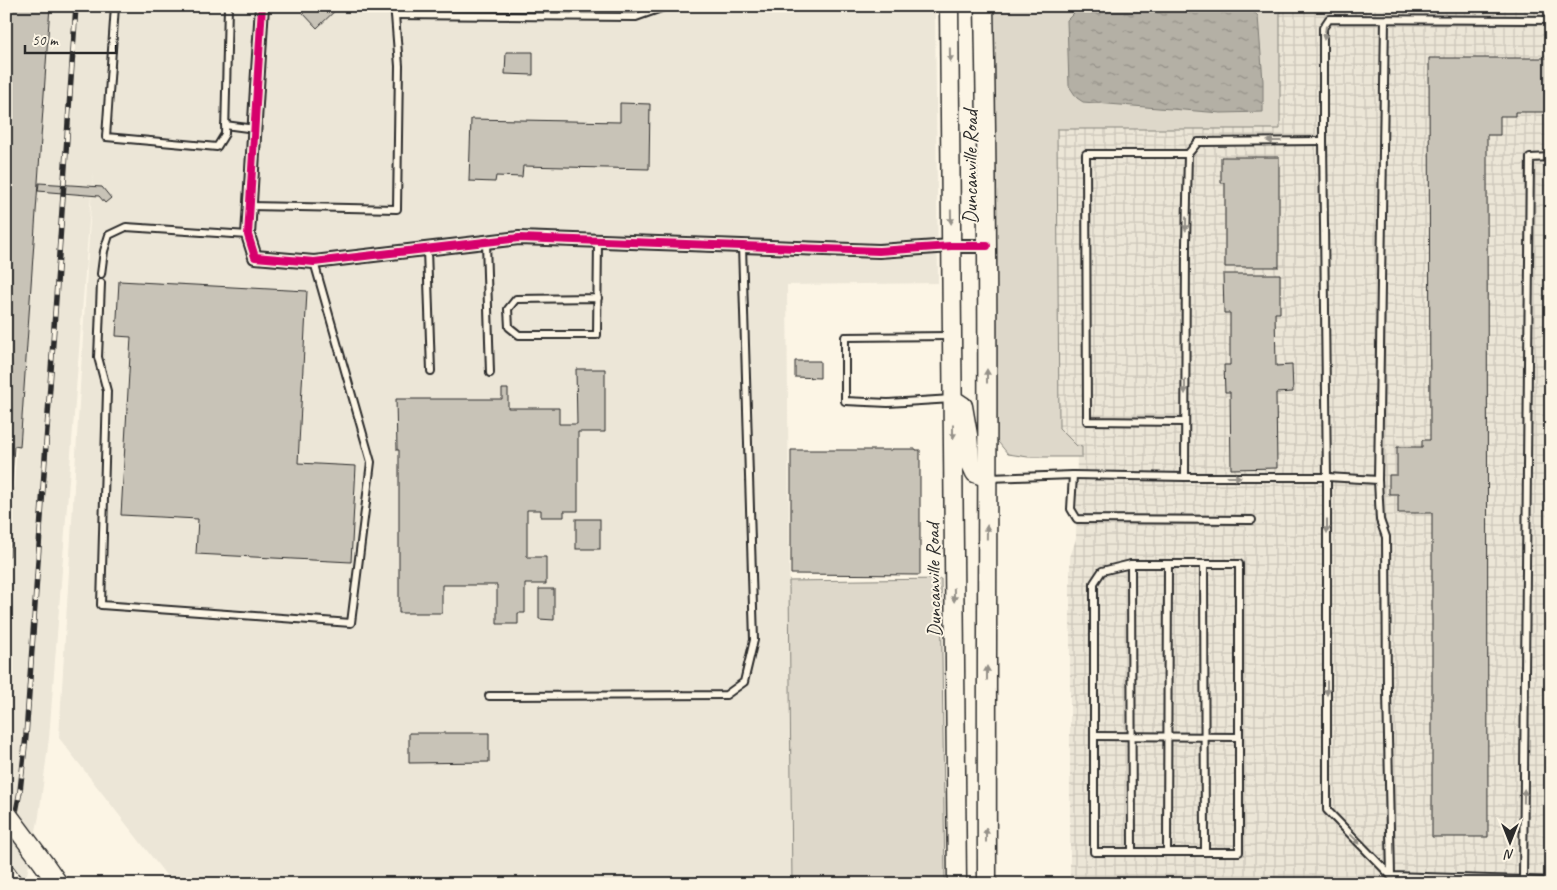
<svg xmlns="http://www.w3.org/2000/svg" width="1557" height="890" font-family="Caveat,sans-serif">
	<defs>
		<pattern id="industrial-grid" width="8" height="8" patternUnits="userSpaceOnUse" patternTransform="scale(1.25)"><rect width="8" height="8" fill="#ece6d7"/><path d="M0 4h8M4 0v8" fill="none" stroke="#cbc5b9"/></pattern>
		<pattern id="water-ripples" width="26" height="14" patternUnits="userSpaceOnUse" patternTransform="scale(1.25)"><rect width="26" height="14" fill="#b4b0a5"/><path d="M2 4q2-2 4 0t4 0M15 11q2-2 4 0t4 0" fill="none" stroke="#938f87"/></pattern>
	</defs>
	<rect width="100%" height="100%" fill="#fcf5e5"/>
	<filter id="ink" filterUnits="userSpaceOnUse"><feTurbulence type="fractalNoise" baseFrequency=".02" numOctaves="2"/><feDisplacementMap in="SourceGraphic" scale="10" xChannelSelector="R" yChannelSelector="G"/><feConvolveMatrix kernelMatrix="1 2 1 2 8 2 1 2 1" color-interpolation-filters="sRGB"/></filter>
	<g filter="url(#ink)">
		<path fill="#ece6d7" d="M50,6H935L938,283L787,285L792,884H173L59,738L93,170L49,738L39,816L25,884H6V591Z"/>
		<path fill="url(#industrial-grid)" d="M1280,6H1551V884H1070V557L1076,539L1077,446L1059,428L1057,129H1280Z"/>
		<g fill="#ded8ca" stroke="#84827a">
			<path d="M991,6H1280V129H1057L1059,428L1077,446L1082,447V457H1028L1008,454L994,437Z"/>
			<path d="M941,579L945,884H792L789,581Z"/>
		</g>
		<path fill="url(#water-ripples)" stroke="#7d7b74" d="M1081,6H1248L1258,16L1263,81V112L1221,113L1083,102L1077,98L1069,86L1067,20Z"/>
		<g fill="#c8c3b7" stroke="#2b2b2b">
			<path d="M6,6H50L20,447L14,446L11,490H6Z"/>
			<path d="M308,6H340L317,28L302,12Z"/>
			<path d="M506,52H533V75L505,74Z"/>
			<path d="M1429,58H1551V112H1515V116H1500V135H1487L1488,837H1432V513H1398V494H1389V475H1397V447H1422V440H1430Z"/>
			<path d="M620,103L650,104L649,169L523,166L522,177L496,176L495,182L469,181L471,119L620,122Z"/>
			<path d="M1221,157H1279V267H1225V183H1221Z"/>
			<path d="M39,183L102,187L111,198L105,203L99,196L38,191Z"/>
			<path d="M1223,274H1280V313H1275L1276,366L1292,365L1293,392L1276,393L1277,468L1231,469L1230,392H1225L1224,365H1230V313H1224Z"/>
			<path d="M119,281L307,291L298,463L356,466L351,562L196,554L198,519L121,515L131,337L116,336Z"/>
			<path d="M795,361H820V378L795,377Z"/>
			<path d="M576,369H605V432H578V511H564V517H541V510H527V557H546V584H525V613H518V624H497V585H442V613H399V450H397L396,399H502V389H508V408H559V424H577Z"/>
			<path d="M892,449H916V450H920V575L791,574V450H892Z"/>
			<rect x="576" y="519" width="24" height="30"/>
			<path d="M6,533L11,534L10,556H6Z"/>
			<path d="M539,589H554V620L539,619Z"/>
			<path d="M409,733H489V762L409,763Z"/>
		</g>
		<g fill="none" stroke-linecap="round" stroke-linejoin="round">
			<g stroke="#2b2b2b" stroke-width="10">
				<g id="lane">
					<path d="M115,6L106,137L217,147L225,134L228,6"/>
					<path d="M392,6L395,15L636,17L667,6"/>
					<path d="M751,6L783,8L789,6"/>
					<path d="M1551,20L1329,19L1323,28V141L1327,477V810L1391,876L1523,880L1530,158L1551,157"/>
					<path d="M225,125L255,129"/>
					<path d="M250,206L397,209L399,66L395,15"/>
					<path d="M486,242L490,373"/>
					<path d="M427,249L431,371"/>
					<path d="M101,274L104,251L109,235L126,227L248,235"/>
					<path d="M101,283L98,357L107,391L101,605L351,623L371,462L314,262"/>
					<path d="M598,298L516,299L508,309L509,327L519,335H597L598,241"/>
					<path d="M951,336L845,337V401L888,403L952,399"/>
					<path d="M1185,422L1087,421L1086,154H1188"/>
					<path d="M1073,475L1185,477H1327L1378,480L1380,520L1386,537L1387,691L1391,876"/>
					<path d="M1185,477L1186,244L1188,154L1198,142L1323,141"/>
					<path d="M989,478L1073,475L1071,509L1077,519L1252,520"/>
					<path d="M1378,480L1385,20"/>
					<path d="M1131,564H1239V852H1094V583L1102,571Z"/>
					<path d="M1131,564L1132,852"/>
					<path d="M1204,564L1205,852"/>
					<path d="M489,696L726,695L744,682L754,640L742,246"/>
					<path d="M1094,736L1239,737"/>
					<path d="M1167,852L1168,564"/>
					<path d="M1523,880L1551,881"/>
				</g>
			</g>
			<g stroke="#2b2b2b" stroke-width="16">
				<path id="street" d="M262,6L248,235L255,257L314,262L519,238L879,251L951,246H987"/>
			</g>
			<g stroke="#2b2b2b" stroke-width="21">
				<g id="secondary">
					<path d="M949,6L957,884"/>
					<path d="M984,6C990,299 986,591 987,884"/>
					<path d="M957,402L963,406L968,435L970,462L975,473L988,478"/>
				</g>
			</g>
			<g stroke="#2b2b2b" stroke-width="22">
				<g id="primary">
					<path d="M44,864L58,884"/>
					<path d="M6,874L13,884"/>
				</g>
			</g>
			<use href="#lane" stroke="#fcf5e5" stroke-width="6"/>
			<use href="#street" stroke="#fcf5e5" stroke-width="12"/>
			<use href="#secondary" stroke="#fcf5e5" stroke-width="18"/>
			<use href="#primary" stroke="#fcf5e5" stroke-width="19"/>
			<g stroke="#2b2b2b" stroke-width="5.5">
				<path id="rail" d="M6,864L20,791L26,736L76,6"/>
			</g>
			<use href="#rail" stroke="#fcf5e5" stroke-width="4" stroke-dasharray="11" stroke-linecap="butt"/>
			<g stroke="#2b2b2b" stroke-width="22" stroke-linecap="butt">
				<path id="primary-bridge" d="M6,813L44,864"/>
			</g>
			<use href="#primary-bridge" stroke="#fcf5e5" stroke-width="19"/>
			<g stroke="#fcf5e5" stroke-width="11">
				<path id="cycleway" d="M262,6L248,235L255,257L314,262L519,238L879,251L951,246H987"/>
			</g>
			<use href="#cycleway" stroke="#d6006c" stroke-width="8"/>
		</g>
		<defs><path id="oneway-solid" d="M-6-.8H1V-3.2L6.5 0L1 3.2V.8H-6Z" transform="scale(1.25)"/></defs>
		<g fill="#949088">
			<use href="#oneway-solid" transform="translate(1325 33) rotate(98)"/>
			<use href="#oneway-solid" transform="translate(950 55) rotate(89)"/>
			<use href="#oneway-solid" transform="translate(1274 141) rotate(180)"/>
			<use href="#oneway-solid" transform="translate(951 217) rotate(89)"/>
			<use href="#oneway-solid" transform="translate(1186 224) rotate(91)"/>
			<use href="#oneway-solid" transform="translate(987 376) rotate(-90)"/>
			<use href="#oneway-solid" transform="translate(1185 387) rotate(90)"/>
			<use href="#oneway-solid" transform="translate(953 432) rotate(90)"/>
			<use href="#oneway-solid" transform="translate(1234 477)"/>
			<use href="#oneway-solid" transform="translate(1327 526) rotate(90)"/>
			<use href="#oneway-solid" transform="translate(987 532) rotate(-89)"/>
			<use href="#oneway-solid" transform="translate(954 595) rotate(89)"/>
			<use href="#oneway-solid" transform="translate(987 673) rotate(-90)"/>
			<use href="#oneway-solid" transform="translate(1327 688) rotate(90)"/>
			<use href="#oneway-solid" transform="translate(1524 796) rotate(-89)"/>
			<use href="#oneway-solid" transform="translate(986 835) rotate(-90)"/>
			<use href="#oneway-solid" transform="translate(1355 839) rotate(46)"/>
		</g>
	</g>
	<g text-anchor="middle" stroke-width="4" stroke-linejoin="round" paint-order="stroke">
		<g font-size="20" fill="#2b2b2b" stroke="#fcf5e5">
			<text transform="translate(970 167) rotate(-90)" y="7">Duncanville Road</text>
			<text transform="translate(933 580) rotate(-91)" y="7">Duncanville Road</text>
		</g>
	</g>
	<rect width="1557" height="890" fill="none" stroke="#fcf5e5" stroke-width="25"/>
	<rect x="12" y="12" width="1532" height="865" fill="none" stroke="#2b2b2b" stroke-width="2" filter="url(#ink)"/>
	<g transform="translate(1510 842) rotate(180)" stroke="#fcf5e5" stroke-width="4" paint-order="stroke">
	<path d="M0-4L9 19L0 12L-9 19Z" fill="#2b2b2b"/>
	<text y="-8" font-size="14" font-weight="bold" text-anchor="middle" fill="#2b2b2b">N</text>
	</g>
	<path d="M25 45v8h91v-8" fill="none" stroke="#2b2b2b" stroke-width="2.5"/>
	<text x="32" y="45" font-size="15" fill="#2b2b2b" stroke="#fcf5e5" stroke-width="4" paint-order="stroke">50 m</text>
</svg>
